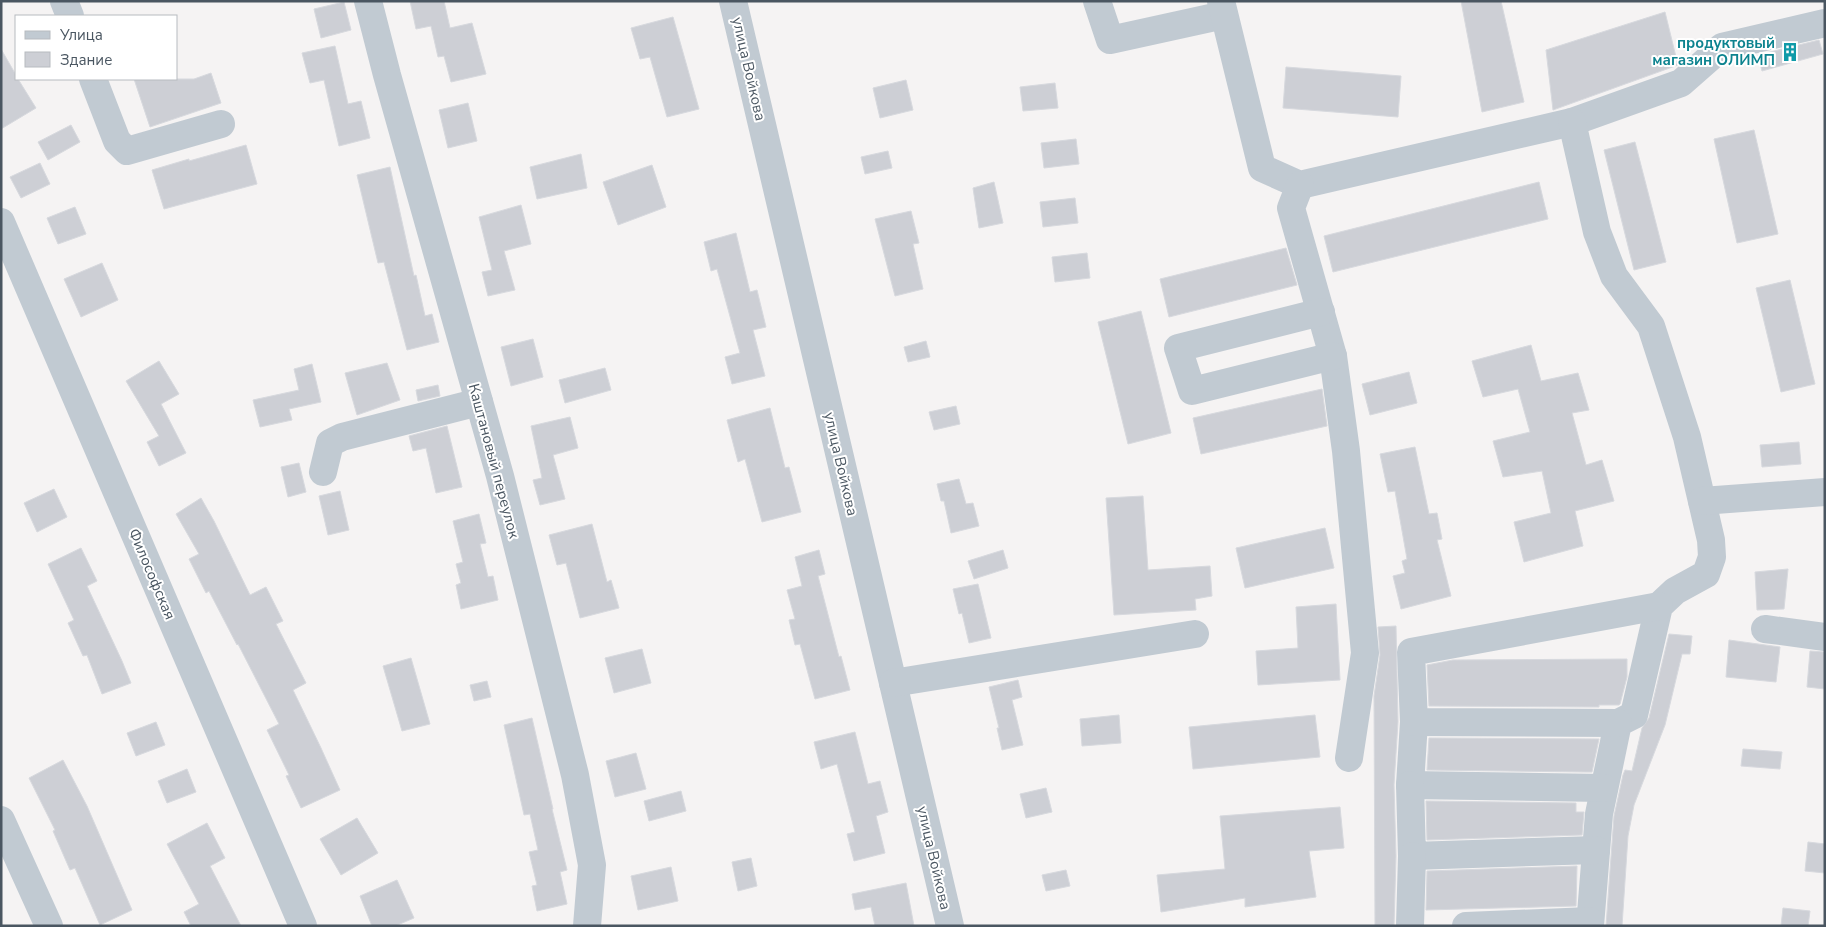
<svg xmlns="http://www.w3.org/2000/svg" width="1826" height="927" font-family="'Nunito Sans',sans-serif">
	<rect width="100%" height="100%" fill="#f5f3f3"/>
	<g fill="#cdcfd5" stroke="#d7d9de">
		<path d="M410,1H444L450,28L472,23L486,74L451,82L444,56L438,57L431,26L416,29Z"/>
		<path d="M1461,1H1501L1524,102L1482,112Z"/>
		<path d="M344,2L351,30L321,38L314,9Z"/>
		<path d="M1665,12L1678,65L1553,110L1546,50Z"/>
		<path d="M673,17L699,109L667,117L650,57L640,59L631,28Z"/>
		<path d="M1819,40L1823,54L1762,71L1758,55Z"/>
		<path d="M335,46L348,104L361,101L370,138L339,146L324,80L310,83L302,53Z"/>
		<path d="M1,49L16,75V79H18L36,108L1,129Z"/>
		<path d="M1286,67L1401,76L1398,117L1283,108Z"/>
		<path d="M211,73L221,103L150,127L134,79H194Z"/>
		<path d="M906,80L913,110L880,118L873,88Z"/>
		<path d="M1055,83L1058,108L1023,111L1020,87Z"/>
		<path d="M468,103L477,141L448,148L439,110Z"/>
		<path d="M71,125L80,142L48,160L38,142Z"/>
		<path d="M1754,130L1778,234L1737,243L1714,139Z"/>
		<path d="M1076,139L1079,164L1044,168L1041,143Z"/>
		<path d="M1635,142L1666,262L1634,270L1604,150Z"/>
		<path d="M246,145L257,184L164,209L152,170L189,159V161Z"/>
		<path d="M888,151L892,168L865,174L861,157Z"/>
		<path d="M581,154L587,188L537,199L530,167Z"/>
		<path d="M40,163L50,184L21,198L10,177Z"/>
		<path d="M652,165L666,207L618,225L603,182Z"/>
		<path d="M390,167L414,276L416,275L425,316L432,314L439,342L407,350L384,262L378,263L357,175Z"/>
		<path d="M994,182L1003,223L979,228L973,188Z"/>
		<path d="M1539,182L1548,219L1333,272L1324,236Z"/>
		<path d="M1075,198L1078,223L1043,227L1040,202Z"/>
		<path d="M521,205L531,244L504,251L515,290L488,296L482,272L492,270L479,217Z"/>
		<path d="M75,207L86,234L58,244L47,218Z"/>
		<path d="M911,211L919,243L913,244L923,289L895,296L875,219Z"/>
		<path d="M736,233L750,292L757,290L766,327L753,330L765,376L732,384L725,357L740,353L717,269L711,271L704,242Z"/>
		<path d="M1286,248L1297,285L1169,317L1160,279Z"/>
		<path d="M1087,253L1090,278L1055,282L1052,257Z"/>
		<path d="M102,263L118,300L81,317L64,279Z"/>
		<path d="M1790,280L1815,384L1781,392L1756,288Z"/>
		<path d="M1141,311L1171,433L1128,444L1098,322Z"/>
		<path d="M533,339L543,377L511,386L501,347Z"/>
		<path d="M926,341L930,357L908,362L904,347Z"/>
		<path d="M1531,345L1541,381L1578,373L1589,410L1572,413L1586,465L1602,460L1614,501L1575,511L1583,546L1524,562L1514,522L1551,513L1542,471L1503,477L1493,441L1530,432L1518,389L1483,397L1472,361Z"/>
		<path d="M159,361L179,394L161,404L186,453L159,466L147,442L159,436L126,381Z"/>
		<path d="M387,363L400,400L357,415L345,373Z"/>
		<path d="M312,364L321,402L289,409L292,420L260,427L253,400L299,390L294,369Z"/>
		<path d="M605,368L611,390L565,403L559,380Z"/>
		<path d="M1409,372L1417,403L1370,415L1362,384Z"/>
		<path d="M438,385L440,396L418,401L416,390Z"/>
		<path d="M1322,389L1327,426L1201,454L1193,418Z"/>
		<path d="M956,406L960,424L934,430L929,412Z"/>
		<path d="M770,408L785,468L789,467L801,512L762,522L745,459L738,462L727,420Z"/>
		<path d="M570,417L578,448L553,455L565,499L540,505L533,480L542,478L531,426Z"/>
		<path d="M447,426L462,487L436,493L426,448L413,451L409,436Z"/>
		<path d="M1799,442L1801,464L1762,467L1760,445Z"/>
		<path d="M1415,447L1429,514L1437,513L1442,539L1437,540L1451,596L1401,609L1393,576L1405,573L1402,561L1407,559L1395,491L1388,492L1380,454Z"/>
		<path d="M299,463L306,492L288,497L281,467Z"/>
		<path d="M959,479L966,504L973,503L979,526L951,533L944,501H941L937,484Z"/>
		<path d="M54,489L67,517L37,532L24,503Z"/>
		<path d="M340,491L349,530L328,535L319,496Z"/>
		<path d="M1143,496L1148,570L1210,566L1212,596L1195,599L1196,610L1114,615L1106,498Z"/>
		<path d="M201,498L214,521L250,595L266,587L283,621L276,624L306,683L293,690L321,748L340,790L301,808L286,776L289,775L267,730L279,724L238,644L237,645L209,591L206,593L189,559L199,554L176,514Z"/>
		<path d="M479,514L486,543L480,544L488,577L493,576L498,600L461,609L456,585L461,583L456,564L463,562L453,521Z"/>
		<path d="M592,524L607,582L611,580L619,608L580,618L566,563L557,565L549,535Z"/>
		<path d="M1325,528L1334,568L1245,588L1236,548Z"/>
		<path d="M81,548L97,581L87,586L122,661L131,683L102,694L87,655L83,656L68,623L74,620L48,564Z"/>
		<path d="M819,550L825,574L818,576L839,657L841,656L850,690L815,699L800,644L795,645L789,620L795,619L787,590L802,586L795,557Z"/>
		<path d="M1003,550L1008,568L974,579L968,561Z"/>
		<path d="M1788,569L1784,609L1757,610L1755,572Z"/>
		<path d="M978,584L991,638L969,643L962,613L959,614L953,589Z"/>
		<path d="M1336,604L1340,680L1258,685L1256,651L1298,648L1296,607Z"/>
		<path d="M1396,626L1398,722L1394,785L1396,856L1394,926H1375L1374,696L1380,655L1378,627Z"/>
		<path d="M1669,634L1692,636L1690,654H1682L1665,725L1634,805L1628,836L1622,926H1606L1614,816L1623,775L1625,770L1632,771L1642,728L1649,718Z"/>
		<path d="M1729,640L1780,647L1776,682L1726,677Z"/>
		<path d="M642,649L651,683L614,693L605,658Z"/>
		<path d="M1810,651L1825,652V689L1807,687Z"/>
		<path d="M411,658L430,724L402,731L383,666Z"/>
		<path d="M1627,659V677L1620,704L1619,705H1599V707L1429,706L1427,665L1453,660Z"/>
		<path d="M1018,680L1022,697L1012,700L1023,745L1002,750L997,728H999L989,687Z"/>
		<path d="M487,681L491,697L474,701L470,685Z"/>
		<path d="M1119,715L1121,743L1082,746L1080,719Z"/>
		<path d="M1315,715L1320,757L1193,769L1189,727Z"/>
		<path d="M532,718L553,809H552L567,870L560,872L567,904L537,911L532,886L537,885L529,852L538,850L530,814L524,815L504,725Z"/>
		<path d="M156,722L165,745L136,756L127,733Z"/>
		<path d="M855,732L868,784L880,781L888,812L876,816L885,853L854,861L847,834L855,832L837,764L821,769L814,742Z"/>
		<path d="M1429,738L1599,739L1592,772H1586L1427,770Z"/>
		<path d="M1743,749L1782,752L1780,769L1741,766Z"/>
		<path d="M636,753L646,789L615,797L606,761Z"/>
		<path d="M63,760L87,806L132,910L100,925L75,868L70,870L53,831L55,830L29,778Z"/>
		<path d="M187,769L196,792L167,803L158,781Z"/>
		<path d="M1046,788L1052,812L1026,818L1020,794Z"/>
		<path d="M681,791L686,811L649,821L644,801Z"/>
		<path d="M1426,801L1576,803V812H1584L1582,835L1427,840Z"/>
		<path d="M1340,807L1344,848L1309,851L1316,897L1245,907V898L1161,912L1157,875L1225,869L1220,816Z"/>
		<path d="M357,818L378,853L341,875L320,839Z"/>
		<path d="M207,823L225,858L210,866L241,926H191L184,912L199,904L167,844Z"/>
		<path d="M1808,842L1825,844V873L1805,871Z"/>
		<path d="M751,858L757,886L738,891L732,862Z"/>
		<path d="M1577,866L1576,906L1426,910L1427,871Z"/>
		<path d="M671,867L678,901L638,910L631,876Z"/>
		<path d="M1066,870L1070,886L1046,891L1042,875Z"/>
		<path d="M397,880L414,918L395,926H372L360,896Z"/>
		<path d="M906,883L914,926H875L871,907L855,910L852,894Z"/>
		<path d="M1783,908L1810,911L1808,926H1781Z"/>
	</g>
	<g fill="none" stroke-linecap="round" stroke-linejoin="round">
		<g stroke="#c1cad2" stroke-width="28">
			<path d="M64,1L70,16"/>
			<path d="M368,1L387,75L500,476L575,775L592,865L587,926"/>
			<path d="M733,1L950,926"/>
			<path d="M1097,1L1110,40L1224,15"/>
			<path d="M1221,1L1262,168L1300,185L1572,122L1681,83L1722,47L1825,23"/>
			<path d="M93,79L117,141L127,151L221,124"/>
			<path d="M1572,122L1597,232L1614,276L1651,326L1687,437L1711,540L1712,557L1706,574L1675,591L1659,606L1634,715L1618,723L1599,814L1590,926"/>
			<path d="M1300,185L1291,208L1333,356L1346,451L1365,653L1349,758"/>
			<path d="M1,222L303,926"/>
			<path d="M1321,312L1178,348L1192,391L1333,356"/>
			<path d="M323,472L330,443L342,437L479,402"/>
			<path d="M1702,501L1825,492"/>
			<path d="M1765,629L1825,637"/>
			<path d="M893,683L1195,634"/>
			<path d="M1414,722L1410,785L1604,788"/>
			<path d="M1618,723L1414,722L1411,652L1659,606"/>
			<path d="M1410,785L1412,856L1596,850"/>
			<path d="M1,820L49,926"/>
			<path d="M1410,926L1412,856"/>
			<path d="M1466,926L1590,921"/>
		</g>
	</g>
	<defs>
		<g id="building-bare" transform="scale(1.5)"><path d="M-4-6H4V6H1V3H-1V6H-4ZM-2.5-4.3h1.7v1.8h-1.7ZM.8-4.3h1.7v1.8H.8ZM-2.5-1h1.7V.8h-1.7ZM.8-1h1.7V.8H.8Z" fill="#0f9aa8" stroke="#fff" stroke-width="2.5" paint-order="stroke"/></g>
	</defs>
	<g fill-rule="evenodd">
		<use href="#building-bare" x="1790" y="52"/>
	</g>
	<g text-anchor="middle" stroke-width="4" stroke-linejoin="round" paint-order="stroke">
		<g font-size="15" font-weight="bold" fill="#0d838f" stroke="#fff" text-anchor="end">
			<text x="1775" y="48">продуктовый<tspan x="1775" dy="17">магазин ОЛИМП</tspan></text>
		</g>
		<g font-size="15" fill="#4a5661" stroke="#fff">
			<text transform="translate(749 69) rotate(77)" y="5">улица Войкова</text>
			<text transform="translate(494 461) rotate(75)" y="5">Каштановый переулок</text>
			<text transform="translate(841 464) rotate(77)" y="5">улица Войкова</text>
			<text transform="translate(152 574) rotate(67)" y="5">Философская</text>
			<text transform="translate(934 858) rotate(77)" y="5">улица Войкова</text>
		</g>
	</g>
	<rect width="1826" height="927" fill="none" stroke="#4a5661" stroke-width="5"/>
	<rect x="15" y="15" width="162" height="65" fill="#ffffff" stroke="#b7bbc0"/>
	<rect x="25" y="31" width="25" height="8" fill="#c1cad2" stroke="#b7bbc0"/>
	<text x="60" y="40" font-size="15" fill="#4a5661">Улица</text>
	<rect x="25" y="52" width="25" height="15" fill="#cdcfd5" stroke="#b7bbc0"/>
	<text x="60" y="65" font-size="15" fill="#4a5661">Здание</text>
</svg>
